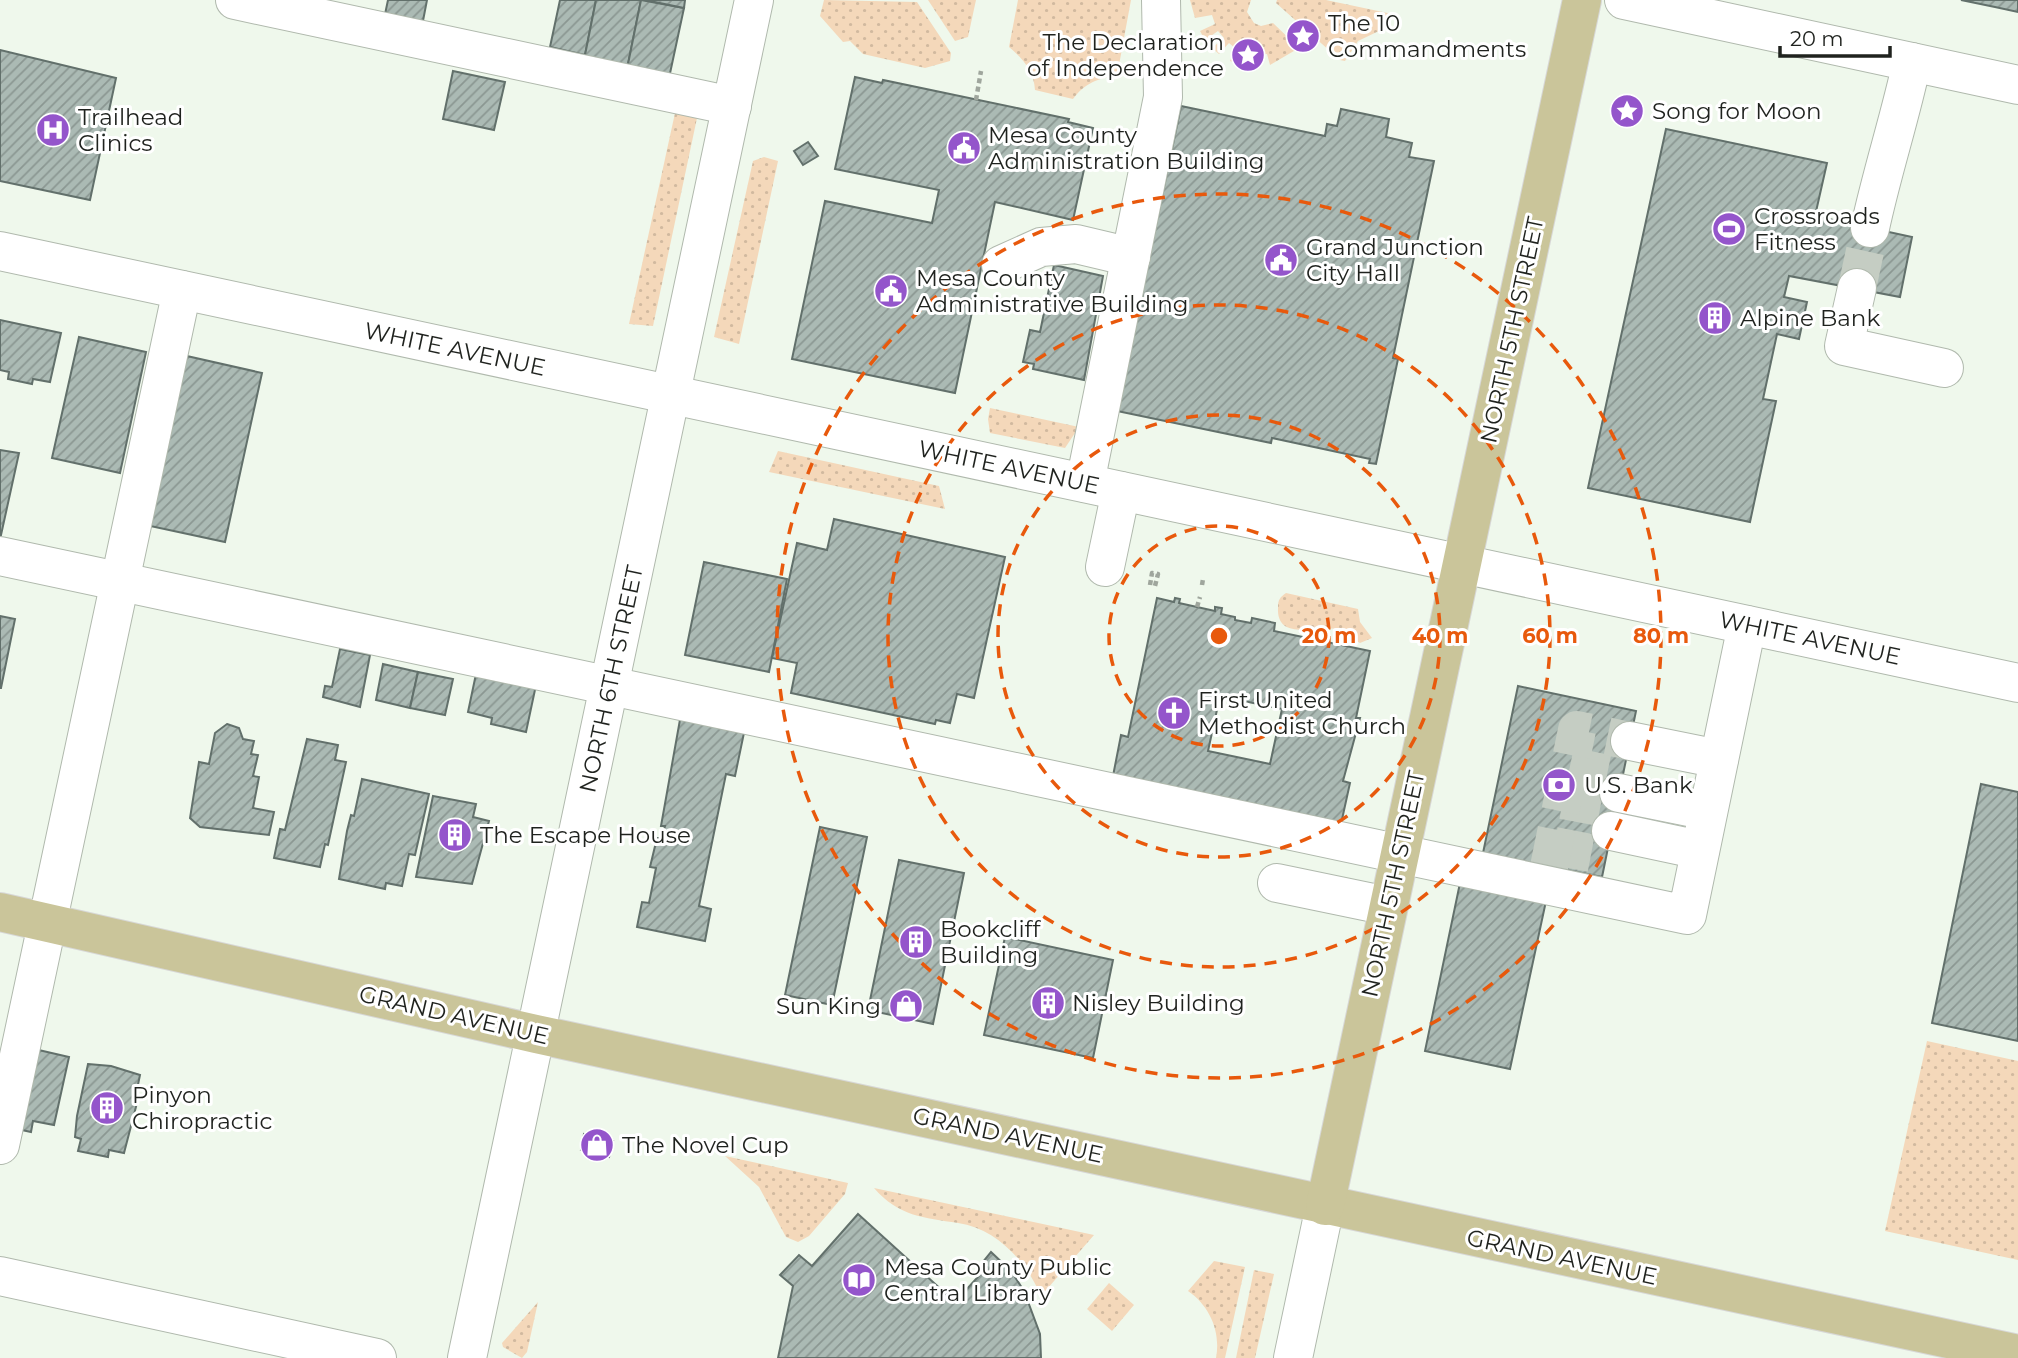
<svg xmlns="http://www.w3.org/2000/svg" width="2018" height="1358" font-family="Montserrat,sans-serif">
	<defs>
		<pattern id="grass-dots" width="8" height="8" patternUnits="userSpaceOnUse" patternTransform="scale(1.75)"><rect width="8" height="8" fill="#f4d8ba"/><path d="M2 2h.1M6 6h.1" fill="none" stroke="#d1b99f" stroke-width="1.8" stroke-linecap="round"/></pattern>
		<pattern id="building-hatch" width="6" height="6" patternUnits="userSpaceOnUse" patternTransform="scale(1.75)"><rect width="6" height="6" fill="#abbab4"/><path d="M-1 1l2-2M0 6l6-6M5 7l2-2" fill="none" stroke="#8b9792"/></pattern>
	</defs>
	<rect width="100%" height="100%" fill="#eff8ec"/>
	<g fill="url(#grass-dots)">
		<path d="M824,0L917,2L951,53L950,61L925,68L863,54L850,41L843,42L820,16Z"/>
		<path d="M928,0H976L968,37L955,41Z"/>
		<path d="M1018,0H1131L1117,76C1098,78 1085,83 1073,99L1035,90C1034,71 1023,59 1009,47Z"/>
		<path d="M1190,0H1251L1247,12L1254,23L1261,26L1273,23L1299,48L1270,65L1267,54L1259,55L1260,66H1249L1251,54L1242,52L1238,64L1230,61L1236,49L1229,43L1219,54L1212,48L1224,38L1218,31L1205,40L1200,31L1215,24L1212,15L1195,18Z"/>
		<path d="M1277,0H1326L1397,15L1384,21L1381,30L1358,41L1345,61L1340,60L1276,3Z"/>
		<path d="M675,113L697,118L653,326L629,324Z"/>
		<path d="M764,157L778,161L739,344L714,337L753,161Z"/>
		<path d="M990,408L1079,427L1065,448L990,433L988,419Z"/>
		<path d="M778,451L939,486L945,509L769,472Z"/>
		<path d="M1286,593L1358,609L1360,622L1372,638L1360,643C1352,639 1345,631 1336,629C1316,625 1276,642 1278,607C1278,600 1280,597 1286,593Z"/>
		<path d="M1927,1041L2018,1061V1260L1885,1231Z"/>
		<path d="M725,1156L848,1183L845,1194L809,1236L798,1242L786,1237L759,1187Z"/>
		<path d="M874,1188L1094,1235L1041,1296C1026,1261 997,1229 958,1223C924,1218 898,1216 874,1188Z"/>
		<path d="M1214,1261L1245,1267L1225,1358H1216C1221,1332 1210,1306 1188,1291Z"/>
		<path d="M1254,1270L1274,1274L1255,1358H1236Z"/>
		<path d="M1109,1283L1134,1305L1112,1331L1087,1309Z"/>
		<path d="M538,1302L527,1352L522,1358L503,1347L502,1343Z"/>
	</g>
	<g fill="url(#building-hatch)" stroke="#62706b" stroke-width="2" fill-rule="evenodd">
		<path d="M388,0H427L422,26L384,19Z"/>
		<path d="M560,0H596L585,55L550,47Z"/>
		<path d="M596,0H641L627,69L584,60Z"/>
		<path d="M641,0L684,8L669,78L627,69Z"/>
		<path d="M645,0H685L684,8Z"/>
		<path d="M1961,0H2018V12L1995,7Z"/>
		<path d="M0,50L116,78L90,200L0,181Z"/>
		<path d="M453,71L505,82L494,130L443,119Z"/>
		<path d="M855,77L882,83L883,80L1069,119L1068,122L1093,128L1073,220L995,202L955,393L792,359L825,201L932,223L939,190L835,169Z"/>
		<path d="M1181,106L1325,136L1327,124L1337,126L1341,109L1389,119L1386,137L1412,143L1409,157L1434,161L1393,358L1398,359L1376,464L1369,463L1370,459L1272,438L1271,443L1117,411Z"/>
		<path d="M1666,129L1827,163L1815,216L1912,237L1900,297L1789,276L1784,297L1807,302L1799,339L1777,334L1763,399L1776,401L1750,522L1588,488Z"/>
		<path d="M808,142L818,156L803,165L794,151Z"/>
		<path d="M1054,265L1103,276L1084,380L1033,369L1034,364L1023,362L1030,330L1040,332Z"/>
		<path d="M0,320L61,333L50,382L33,379L32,384L8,379L9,372L0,370Z"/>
		<path d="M79,337L146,352L120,473L52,458Z"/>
		<path d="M178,354L262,373L225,542L141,524Z"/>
		<path d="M0,450L19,453L1,535H0Z"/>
		<path d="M834,519L1005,557L974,698L957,694L950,723L936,720L935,724L791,693L797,663L772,658L797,543L827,550Z"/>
		<path d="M704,562L787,579L769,672L685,655Z"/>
		<path d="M1157,598L1174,602L1175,598L1180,599L1179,603L1215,611V607L1222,608L1221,614L1235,617V620L1251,623L1252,618L1275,623L1274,631L1370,651L1356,718H1360L1343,781L1350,783L1341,824L1113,776L1121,735L1128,737ZM1220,696L1282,709L1270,764L1208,751Z"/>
		<path d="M0,616L15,619L1,688H0Z"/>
		<path d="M340,649L370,655L360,707L323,697L325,686L332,687Z"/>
		<path d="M383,664L418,672L410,708L376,700Z"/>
		<path d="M418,672L453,679L445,715L410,708Z"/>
		<path d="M476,674L536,685L526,732L491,724L492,718L468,712Z"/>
		<path d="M1518,686L1636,711L1602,877L1483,853Z"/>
		<path d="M681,714L745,728L735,776L726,774L699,906L711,909L705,941L637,927L642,902L649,903L656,868L650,867L657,838L662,839L665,826H661Z"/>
		<path d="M227,724L239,728L243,739L254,741L251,754L258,755L253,776L259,777L253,808L274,812L269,835L200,827L190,818L199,762L209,764L215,733Z"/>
		<path d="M307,739L338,745L335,760L346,762L328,845L325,844L320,867L274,858L280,829L285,830Z"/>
		<path d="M362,779L429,794L415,855L409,854L402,886L386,883L385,889L339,879L347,831L351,815L354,816Z"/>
		<path d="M1981,784L2018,792V1041L1932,1023Z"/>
		<path d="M433,796L476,804L473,817L489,821L472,884L416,877Z"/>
		<path d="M820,827L867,837L832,1005L785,995Z"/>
		<path d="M899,860L964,873L933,1024L868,1010Z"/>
		<path d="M1460,883L1546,901L1510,1069L1425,1051Z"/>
		<path d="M1005,937L1113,960L1093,1058L984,1035Z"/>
		<path d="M30,1048L69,1057L54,1125L33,1121L31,1132L17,1129Z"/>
		<path d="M88,1064L111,1066L140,1075L135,1099H138L124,1153L109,1150L108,1157L78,1151L81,1139L75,1137L77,1116Z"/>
		<path d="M584,1134L613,1141L609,1157L581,1150Z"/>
		<path d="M858,1214L955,1302L987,1267L982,1263L991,1252L1011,1271L1024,1291L1040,1334L1041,1358H778L793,1286L780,1275L799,1255L812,1266Z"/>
	</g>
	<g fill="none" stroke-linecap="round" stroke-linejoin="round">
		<g stroke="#c5cdc3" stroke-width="38" stroke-dasharray="38 19" stroke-linecap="butt">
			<path d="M1857,288L1870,228"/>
			<path d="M1570,766L1622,777"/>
			<path d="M1563,800L1615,810"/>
			<path d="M1554,846L1606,856"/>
			<path d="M1549,867L1577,730L1630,741"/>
		</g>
		<g stroke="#b0b9ad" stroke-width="40">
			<g id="minor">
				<path d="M235,0L732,106"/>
				<path d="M1624,0L2018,85"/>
				<path d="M1870,228C1882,172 1900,118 1912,62"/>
				<path d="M0,251L2018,683"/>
				<path d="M1001,265L1041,247L1076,244L1131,257"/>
				<path d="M1857,288L1844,346L1944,368"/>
				<path d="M1085,483L1163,97L1161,0"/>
				<path d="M0,556L1687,915L1747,625"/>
				<path d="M1105,567L1121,491"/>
				<path d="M1630,741L1719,759"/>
				<path d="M1619,793L1708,811"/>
				<path d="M1611,831L1700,850"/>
				<path d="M1277,883L1388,906"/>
				<path d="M0,1145L182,290"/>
				<path d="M0,1276L377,1358"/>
				<path d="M467,1358L754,0"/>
				<path d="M1293,1358L1325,1206"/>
			</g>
		</g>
		<g stroke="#d7d7d6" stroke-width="40">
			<g id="major">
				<path d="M0,912L536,1034L2018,1354"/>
				<path d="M1325,1206L1582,0"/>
			</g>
		</g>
		<g stroke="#9fa69d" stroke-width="4.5" stroke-dasharray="5 3.5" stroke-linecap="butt">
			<path d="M976,100L981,71"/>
			<path d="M1150,585L1152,573L1158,574L1155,586"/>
			<path d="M1202,585L1203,579"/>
			<path d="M1197,607L1200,597"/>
		</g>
		<use href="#minor" stroke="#fff" stroke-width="38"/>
		<use href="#major" stroke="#cac59a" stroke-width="38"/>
	</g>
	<g fill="none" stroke="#e8590c" stroke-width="3.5" stroke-dasharray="12 9">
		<circle cx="1219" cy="636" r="110"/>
		<circle cx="1219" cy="636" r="221"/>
		<circle cx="1219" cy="636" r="331"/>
		<circle cx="1219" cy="636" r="442"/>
	</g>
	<defs>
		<g id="sight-disc" transform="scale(1.75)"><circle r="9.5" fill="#9455cb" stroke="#fff"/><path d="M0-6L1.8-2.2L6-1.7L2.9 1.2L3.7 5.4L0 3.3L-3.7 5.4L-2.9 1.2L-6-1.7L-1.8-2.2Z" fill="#fff"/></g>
		<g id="hospital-disc" transform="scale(1.75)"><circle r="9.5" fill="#9455cb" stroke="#fff"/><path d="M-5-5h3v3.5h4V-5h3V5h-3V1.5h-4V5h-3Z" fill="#fff"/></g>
		<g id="civic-disc" transform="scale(1.75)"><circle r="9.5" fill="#9455cb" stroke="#fff"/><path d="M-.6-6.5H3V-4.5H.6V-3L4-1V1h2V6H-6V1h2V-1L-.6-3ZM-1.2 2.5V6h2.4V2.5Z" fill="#fff"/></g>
		<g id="stadium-disc" transform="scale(1.75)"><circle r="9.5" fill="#9455cb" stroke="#fff"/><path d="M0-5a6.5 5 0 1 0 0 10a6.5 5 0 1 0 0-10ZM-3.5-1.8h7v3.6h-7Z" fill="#fff"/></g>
		<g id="building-disc" transform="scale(1.75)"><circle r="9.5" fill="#9455cb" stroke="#fff"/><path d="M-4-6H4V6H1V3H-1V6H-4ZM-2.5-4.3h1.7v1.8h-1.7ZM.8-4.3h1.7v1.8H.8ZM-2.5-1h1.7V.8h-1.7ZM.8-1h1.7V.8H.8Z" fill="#fff"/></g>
		<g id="church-disc" transform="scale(1.75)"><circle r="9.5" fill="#9455cb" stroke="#fff"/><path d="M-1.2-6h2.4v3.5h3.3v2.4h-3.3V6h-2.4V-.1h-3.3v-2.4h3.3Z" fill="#fff"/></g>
		<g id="bank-disc" transform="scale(1.75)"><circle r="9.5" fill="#9455cb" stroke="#fff"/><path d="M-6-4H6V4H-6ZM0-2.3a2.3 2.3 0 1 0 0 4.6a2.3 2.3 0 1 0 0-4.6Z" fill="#fff"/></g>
		<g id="shop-disc" transform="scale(1.75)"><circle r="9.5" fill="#9455cb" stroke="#fff"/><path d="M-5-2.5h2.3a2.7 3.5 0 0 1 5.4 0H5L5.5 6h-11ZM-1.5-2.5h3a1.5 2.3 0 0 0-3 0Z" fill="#fff"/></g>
		<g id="library-disc" transform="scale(1.75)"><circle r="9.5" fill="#9455cb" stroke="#fff"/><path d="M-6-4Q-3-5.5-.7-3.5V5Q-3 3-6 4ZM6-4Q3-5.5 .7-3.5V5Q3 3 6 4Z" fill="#fff"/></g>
	</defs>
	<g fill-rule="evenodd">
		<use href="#sight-disc" x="1303" y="36"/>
		<use href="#sight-disc" x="1248" y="55"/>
		<use href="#sight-disc" x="1627" y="111"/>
		<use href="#hospital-disc" x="53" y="130"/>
		<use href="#civic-disc" x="964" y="148"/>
		<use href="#stadium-disc" x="1729" y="229"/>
		<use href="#civic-disc" x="1281" y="260"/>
		<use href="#civic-disc" x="891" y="291"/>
		<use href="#building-disc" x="1715" y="318"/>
		<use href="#church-disc" x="1174" y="713"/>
		<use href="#bank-disc" x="1559" y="785"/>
		<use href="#building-disc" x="455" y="835"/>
		<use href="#building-disc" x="916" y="942"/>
		<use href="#building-disc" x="1048" y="1003"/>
		<use href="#shop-disc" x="906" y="1006"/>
		<use href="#building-disc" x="107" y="1108"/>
		<use href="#shop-disc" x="597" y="1145"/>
		<use href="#library-disc" x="859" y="1280"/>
	</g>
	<g text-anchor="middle" stroke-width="6" stroke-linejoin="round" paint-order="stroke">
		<g font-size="23" fill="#1f221e" stroke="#fff" text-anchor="start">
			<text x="1328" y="31">The 10<tspan x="1328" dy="26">Commandments</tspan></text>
			<text x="1224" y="50" text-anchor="end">The Declaration<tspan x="1224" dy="26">of Independence</tspan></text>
			<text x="1652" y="119">Song for Moon</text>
			<text x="78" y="125">Trailhead<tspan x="78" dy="26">Clinics</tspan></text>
			<text x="988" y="143">Mesa County<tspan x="988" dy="26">Administration Building</tspan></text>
			<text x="1754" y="224">Crossroads<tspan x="1754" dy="26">Fitness</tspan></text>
			<text x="1306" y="255">Grand Junction<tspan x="1306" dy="26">City Hall</tspan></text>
			<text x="916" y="286">Mesa County<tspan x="916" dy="26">Administrative Building</tspan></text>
			<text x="1740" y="326">Alpine Bank</text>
			<text x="1198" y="708">First United<tspan x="1198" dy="26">Methodist Church</tspan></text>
			<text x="1584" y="793">U.S. Bank</text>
			<text x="480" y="843">The Escape House</text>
			<text x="940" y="937">Bookcliff<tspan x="940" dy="26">Building</tspan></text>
			<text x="1072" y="1011">Nisley Building</text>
			<text x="881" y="1014" text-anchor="end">Sun King</text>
			<text x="132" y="1103">Pinyon<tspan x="132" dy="26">Chiropractic</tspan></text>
			<text x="622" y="1153">The Novel Cup</text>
			<text x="884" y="1275">Mesa County Public<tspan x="884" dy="26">Central Library</tspan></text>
		</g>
		<g font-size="23" fill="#1f221e" stroke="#fff">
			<text transform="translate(1512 330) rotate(-78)" y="8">NORTH 5TH STREET</text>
			<text transform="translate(455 349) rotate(12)" y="8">WHITE AVENUE</text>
			<text transform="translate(1009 467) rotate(12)" y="8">WHITE AVENUE</text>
			<text transform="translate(1810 638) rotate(12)" y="8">WHITE AVENUE</text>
			<text transform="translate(611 679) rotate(-78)" y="8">NORTH 6TH STREET</text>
			<text transform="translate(1393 884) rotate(-78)" y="8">NORTH 5TH STREET</text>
			<text transform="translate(454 1015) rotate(13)" y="8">GRAND AVENUE</text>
			<text transform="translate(1008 1135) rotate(12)" y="8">GRAND AVENUE</text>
			<text transform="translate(1562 1257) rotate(12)" y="8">GRAND AVENUE</text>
		</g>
	</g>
	<circle cx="1219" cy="636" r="10" fill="#e8590c" stroke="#fff" stroke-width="3.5"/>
	<g font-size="21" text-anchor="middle" font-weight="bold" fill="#e8590c" stroke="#fff" stroke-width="6" stroke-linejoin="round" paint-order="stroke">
		<text x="1329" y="643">20 m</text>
		<text x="1440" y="643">40 m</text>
		<text x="1550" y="643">60 m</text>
		<text x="1661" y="643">80 m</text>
	</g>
	<path d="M1780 46v10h110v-10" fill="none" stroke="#1f221e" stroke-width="3.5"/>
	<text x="1790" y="46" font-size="21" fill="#1f221e" stroke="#ffffff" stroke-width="5" paint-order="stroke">20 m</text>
</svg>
